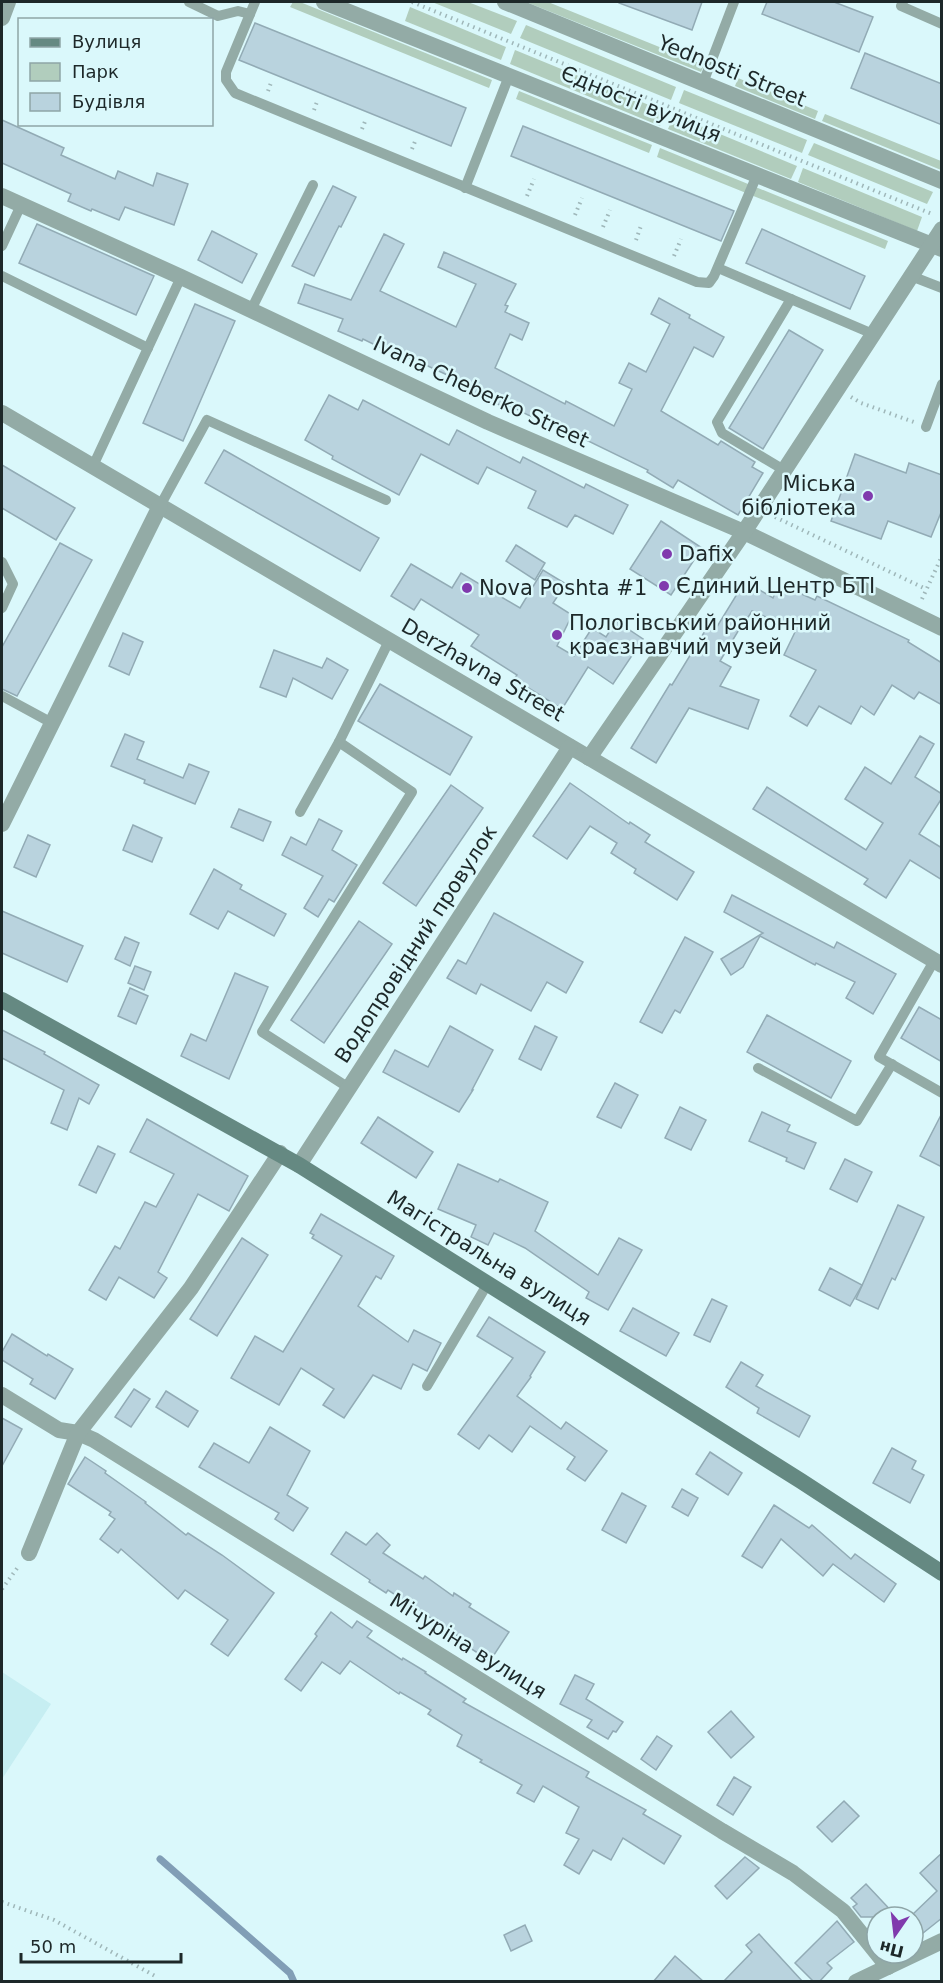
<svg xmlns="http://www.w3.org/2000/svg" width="943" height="1983" font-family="'DejaVu Sans',sans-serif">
	<rect width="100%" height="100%" fill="#daf8fb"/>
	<path fill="#c6eef2" d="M2,1672L51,1704L2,1779Z"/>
	<g fill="#b1cdbd">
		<path d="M293,2H300L492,80L489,88L290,7Z"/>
		<path d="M432,2H468L517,21L511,34Z"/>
		<path d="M526,2H548L704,65L701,72Z"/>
		<path d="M410,7L506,47L501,60L405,21Z"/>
		<path d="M526,25L676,87L671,100L520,38Z"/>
		<path d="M515,50L666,112L660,126L510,64Z"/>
		<path d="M738,78L818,111L815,119L735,86Z"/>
		<path d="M684,90L807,140L802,153L679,103Z"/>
		<path d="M519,91L652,145L649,153L516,99Z"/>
		<path d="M825,114L941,161V170L822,121Z"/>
		<path d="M674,115L797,166L791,179L668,129Z"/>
		<path d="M814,143L933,192L927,204L808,155Z"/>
		<path d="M660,148L888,241L885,249L657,157Z"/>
		<path d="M803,168L922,217L917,231L798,182Z"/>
	</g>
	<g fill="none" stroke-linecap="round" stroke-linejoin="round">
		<path stroke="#819eb6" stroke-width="7" d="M160,1859L290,1973L294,1982"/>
	</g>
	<g fill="#b9d3de" stroke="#92abb5" stroke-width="1.5">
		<path d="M619,2H702L692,30L619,3Z"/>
		<path d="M767,2H834L873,17L859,52L762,14Z"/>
		<path d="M255,23L466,108L451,146L239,60Z"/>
		<path d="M865,53L942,84V125L851,88Z"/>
		<path d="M2,120L64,148L61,155L115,179L118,171L153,186L157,173L188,184L174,225L125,207L119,220L92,209L91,211L68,201L71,194L2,163Z"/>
		<path d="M523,126L734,211L721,241L511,156Z"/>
		<path d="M333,186L356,197L341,227L339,226L314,276L292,266Z"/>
		<path d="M37,224L154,276L136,315L19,263Z"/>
		<path d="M762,229L865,276L850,309L746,263Z"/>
		<path d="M212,231L257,254L242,283L198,260Z"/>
		<path d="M384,234L404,244L380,291L456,327L476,284L438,267L444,252L516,284L505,305L508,306L505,312L529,323L522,340L510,334L495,368L565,404L566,401L614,426L632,389L619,383L629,363L646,372L670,324L651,314L659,298L690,315L689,318L724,337L713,357L694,347L661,411L718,445L721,441L755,462L752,467L763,473L738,515L678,480L673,488L647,472L648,470L537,416L536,419L504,403L502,406L467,390L469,385L404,355L402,358L363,339L362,341L338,331L343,319L298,303L305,284L351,300Z"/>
		<path d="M195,304L235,321L183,441L143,423Z"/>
		<path d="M789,330L823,350L763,449L729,428Z"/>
		<path d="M329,395L358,410L363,400L449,445L457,430L520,463L523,457L584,488L586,484L628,505L613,534L575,515L567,527L528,508L536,491L487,467L478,484L421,454L399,495L332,459L333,456L305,440Z"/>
		<path d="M224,450L379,538L360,571L205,483Z"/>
		<path d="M855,454L906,473L909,463L942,475V510L931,537L888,521L881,539L831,521Z"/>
		<path d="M2,465L75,508L56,540L2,508Z"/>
		<path d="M661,521L702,548L671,595L630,569Z"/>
		<path d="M60,543L92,560L17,696L2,689V647Z"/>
		<path d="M516,545L545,563L535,580L506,561Z"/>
		<path d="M411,564L452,588L461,573L520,608L543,570L566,584L553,603L572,615L557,646L574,656L592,628L606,637L616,621L643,639L613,684L588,667L562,709L514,679L517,675L471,646L479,635L421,599L414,610L391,596Z"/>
		<path d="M745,581L773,598L779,584L815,600L817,596L909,640L908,642L942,663V705L919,692L914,699L892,685L874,715L861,706L851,724L819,706L807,726L790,716L816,670L784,655L796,630L752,611L747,619L746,618L720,661L731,667L720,686L759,700L748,729L689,708L656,763L631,748L670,684L672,685L708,626L715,630Z"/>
		<path d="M123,633L143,642L129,675L109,666Z"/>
		<path d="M274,650L322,668L327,658L348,670L332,699L293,678L286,697L260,687Z"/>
		<path d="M380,684L472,737L450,775L358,721Z"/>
		<path d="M125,734L144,742L137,759L183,778L189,764L209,772L195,804L144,783L145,780L111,766Z"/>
		<path d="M920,736L934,744L915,777L942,794V798L919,834L942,848V880L910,860L886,898L864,884L868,879L753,809L767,787L866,850L883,823L845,799L865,767L891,784Z"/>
		<path d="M570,783L629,824L630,822L650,835L645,842L694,872L677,900L634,873L636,869L611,853L617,843L590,826L567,859L533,836Z"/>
		<path d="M451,785L483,808L416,906L383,883Z"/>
		<path d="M239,809L271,822L263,841L231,827Z"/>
		<path d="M319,819L342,831L332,850L357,865L334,902L329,899L318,917L304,908L323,876L282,855L291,837L306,845Z"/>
		<path d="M133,825L162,838L152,862L123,850Z"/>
		<path d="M28,835L50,845L36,877L14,867Z"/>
		<path d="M214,869L242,885L240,889L286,914L274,936L228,911L218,929L190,914Z"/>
		<path d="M732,895L834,948L837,942L896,974L873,1014L846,998L855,982L816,963L815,965L760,936L743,967L731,975L721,959L763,933L724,912Z"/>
		<path d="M2,911L83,946L67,982L2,953Z"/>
		<path d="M494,913L583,962L566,993L547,982L531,1011L481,984L476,994L447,978L458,960L466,964Z"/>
		<path d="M359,921L392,944L324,1043L291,1020Z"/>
		<path d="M125,937L139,943L130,966L115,959Z"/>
		<path d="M685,937L713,952L680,1013L675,1010L662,1033L640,1022Z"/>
		<path d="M135,966L151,972L144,990L128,983Z"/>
		<path d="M235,973L268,987L229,1079L181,1056L191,1034L206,1041Z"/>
		<path d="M130,988L148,996L136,1024L118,1016Z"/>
		<path d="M919,1007L942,1020V1062L901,1038Z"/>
		<path d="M767,1015L851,1061L831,1098L747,1052Z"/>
		<path d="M450,1026L493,1050L472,1090H473L459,1112L383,1072L395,1050L428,1067Z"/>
		<path d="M535,1026L557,1037L541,1070L519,1059Z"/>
		<path d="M2,1030L45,1052L44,1054L99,1085L89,1104L79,1098L67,1130L51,1123L64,1090L2,1058Z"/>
		<path d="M615,1083L638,1095L621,1128L597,1117Z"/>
		<path d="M680,1107L706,1120L691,1150L665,1138Z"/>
		<path d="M762,1112L790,1125L787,1131L816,1143L804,1169L786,1161L787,1158L749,1141Z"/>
		<path d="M942,1113V1167L920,1156Z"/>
		<path d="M378,1117L433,1152L416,1178L361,1143Z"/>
		<path d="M147,1119L248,1176L229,1211L198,1194L158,1272L167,1278L154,1298L119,1277L106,1300L89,1290L115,1246L120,1249L145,1202L156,1207L174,1174L130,1152Z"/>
		<path d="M98,1146L115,1154L96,1193L79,1185Z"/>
		<path d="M845,1159L872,1172L857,1202L830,1189Z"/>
		<path d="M458,1164L498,1182L500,1179L548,1202L535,1231L598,1275L619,1238L642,1250L608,1310L586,1298L589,1292L525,1248L494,1233L488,1245L471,1237L476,1225L438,1209Z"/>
		<path d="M898,1205L924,1217L895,1280L892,1278L878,1309L856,1299Z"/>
		<path d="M321,1214L394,1256L381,1279L376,1276L358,1306L408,1342L414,1330L441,1343L427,1371L413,1364L401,1389L373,1375L344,1418L323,1405L334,1389L301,1368L279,1405L231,1378L255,1336L283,1352L342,1256L312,1238L314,1235L310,1233Z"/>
		<path d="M242,1238L268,1255L217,1336L190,1319Z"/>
		<path d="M830,1268L862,1285L850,1306L819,1290Z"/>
		<path d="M712,1299L727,1306L710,1342L694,1335Z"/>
		<path d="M633,1308L679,1333L666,1356L620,1331Z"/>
		<path d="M489,1317L545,1352L530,1376L531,1377L517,1396L561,1429L566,1422L607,1451L585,1481L567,1469L575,1457L530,1426L512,1452L489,1435L479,1449L458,1434L513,1358L477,1336Z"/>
		<path d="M12,1334L47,1356L48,1354L73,1369L55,1399L30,1384L33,1379L2,1360V1352Z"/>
		<path d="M741,1362L763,1375L756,1386L810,1416L799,1437L757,1413L759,1408L726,1387Z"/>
		<path d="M134,1389L150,1399L131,1427L115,1417Z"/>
		<path d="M166,1391L198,1411L188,1427L156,1407Z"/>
		<path d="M2,1418L22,1429L2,1466Z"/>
		<path d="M270,1427L310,1451L287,1495L308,1508L293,1531L275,1519L279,1513L199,1467L214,1443L249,1463Z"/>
		<path d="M892,1448L916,1461L912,1469L924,1475L910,1503L873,1483Z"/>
		<path d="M710,1452L742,1473L728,1495L696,1474Z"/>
		<path d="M85,1457L106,1471L105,1473L146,1502L145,1503L186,1535L188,1533L222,1555L274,1593L228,1656L211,1644L228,1620L185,1590L178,1599L121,1549L118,1553L100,1539L115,1519L109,1515L111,1512L68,1484Z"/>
		<path d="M682,1489L698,1498L688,1516L672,1507Z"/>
		<path d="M622,1493L646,1506L626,1543L602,1530Z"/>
		<path d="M774,1505L809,1528L812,1525L851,1559L855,1554L896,1584L884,1602L833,1564L823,1576L781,1539L762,1568L742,1556Z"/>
		<path d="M346,1532L366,1545L377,1533L390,1545L383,1553L423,1579L425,1576L453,1596L454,1593L471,1604L469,1607L509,1632L490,1661L470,1648L472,1645L388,1590L386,1593L369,1582L370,1580L331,1554Z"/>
		<path d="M331,1612L352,1628L357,1621L372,1631L367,1637L402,1660L403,1658L426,1672L425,1673L466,1699L463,1702L589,1772L586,1777L646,1810L643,1814L681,1836L664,1864L623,1838L611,1860L593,1850L579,1874L564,1865L579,1839L566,1833L579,1807L543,1786L534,1802L517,1793L522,1785L480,1762L482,1760L457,1746L462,1735L428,1714L431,1710L400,1692L399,1694L350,1661L340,1674L322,1662L301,1691L285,1679L317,1636L315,1634Z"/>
		<path d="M575,1675L594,1684L586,1699L623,1722L616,1732L613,1731L608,1739L587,1727L592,1720L560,1704Z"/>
		<path d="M731,1711L754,1737L731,1758L708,1732Z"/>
		<path d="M657,1736L672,1746L656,1770L641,1759Z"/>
		<path d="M734,1777L751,1787L733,1815L717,1805Z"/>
		<path d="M844,1801L859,1816L832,1842L817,1827Z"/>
		<path d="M942,1853V1918L913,1941V1914L937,1891L920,1873Z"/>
		<path d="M745,1857L759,1868L727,1899L715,1886Z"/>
		<path d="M866,1884L897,1917H861L853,1907L857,1904L851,1898Z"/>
		<path d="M837,1921L854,1942L827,1963L832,1968L819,1982H814L795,1963Z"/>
		<path d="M525,1925L532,1941L511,1951L504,1935Z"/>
		<path d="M759,1934L803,1982H723L752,1952L746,1945Z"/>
		<path d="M675,1956L704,1982H653Z"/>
	</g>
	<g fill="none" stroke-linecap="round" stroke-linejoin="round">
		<g stroke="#9fb7b9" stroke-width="4" stroke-dasharray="1.5 4.5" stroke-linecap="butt">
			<path d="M412,2L932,214"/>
			<path d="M268,91L272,80"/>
			<path d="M314,110L318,99"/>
			<path d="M362,129L366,119"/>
			<path d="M412,149L416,139"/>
			<path d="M527,196L534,179"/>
			<path d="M575,215L582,198"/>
			<path d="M603,227L610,210"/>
			<path d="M636,240L642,223"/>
			<path d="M674,256L681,239"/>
			<path d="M851,397L861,403L914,422"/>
			<path d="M775,517L926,589"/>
			<path d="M922,599L942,556"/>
			<path d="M2,1589L18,1567"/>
			<path d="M2,1902L54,1920L155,1976"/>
		</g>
		<g stroke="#93aba6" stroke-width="10">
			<path d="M189,2L218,16L238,11L250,14"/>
			<path d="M255,2L226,72V80L235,93L697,282L709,283L714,276L757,175"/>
			<path d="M903,2L901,6L942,24"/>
			<path d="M703,83L734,2"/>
			<path d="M465,188L509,76"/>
			<path d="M2,246L21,205"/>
			<path d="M718,268L873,334"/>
			<path d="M2,276L148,348"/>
			<path d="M911,276L942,288"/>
			<path d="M251,310L313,185"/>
			<path d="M926,427L942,384"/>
			<path d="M93,466L181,277"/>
			<path d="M784,470L722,433L717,422L791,299"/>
			<path d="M160,506L207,420L386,500"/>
			<path d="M2,562L13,584L2,608"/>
			<path d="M2,696L52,723"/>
			<path d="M339,742L412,792L262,1032L349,1088"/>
			<path d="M300,812L339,742L389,641"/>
			<path d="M934,961L879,1057L942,1093"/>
			<path d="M758,1068L857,1121L892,1064"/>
			<path d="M427,1386L488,1283"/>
		</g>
		<g stroke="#93aba6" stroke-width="16">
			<path d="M324,2L942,249"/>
			<path d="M505,2L942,181"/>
			<path d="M2,18L8,2"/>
			<path d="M2,196L181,277L488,422L744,532L942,628"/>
			<path d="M2,413L942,965"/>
			<path d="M589,758L744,532L942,229"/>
			<path d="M2,824L160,506"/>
			<path d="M299,1165L570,747"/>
			<path d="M2,1395L59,1430L78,1433L94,1440L722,1831L793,1873L843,1911L888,1967"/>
			<path d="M29,1553L78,1433L191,1288L280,1153"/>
			<path d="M856,1982L942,1941"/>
		</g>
		<path stroke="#658982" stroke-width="16" d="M2,1000L299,1165L801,1481L942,1573"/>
	</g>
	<g fill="#803aad" stroke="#daf8fb" stroke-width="2">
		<circle cx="868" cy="496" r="6"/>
		<circle cx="667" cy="554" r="6"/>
		<circle cx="664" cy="586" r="6"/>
		<circle cx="467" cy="588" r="6"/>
		<circle cx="557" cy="635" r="6"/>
	</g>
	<g text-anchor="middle" stroke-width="5" stroke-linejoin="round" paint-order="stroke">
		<g font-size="21" fill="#1d2829" stroke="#daf8fb">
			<text transform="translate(732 71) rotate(22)" y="7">Yednosti Street</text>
			<text transform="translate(641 104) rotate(22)" y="7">Єдності вулиця</text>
			<text transform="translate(481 392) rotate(25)" y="7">Ivana Cheberko Street</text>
			<text transform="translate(483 670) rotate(30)" y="7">Derzhavna Street</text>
			<text transform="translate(416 944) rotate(-57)" y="7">Водопровідний провулок</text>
			<text transform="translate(489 1258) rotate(32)" y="7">Магістральна вулиця</text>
			<text transform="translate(468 1646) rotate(32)" y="7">Мічуріна вулиця</text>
		</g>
		<g font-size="21" fill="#1d2829" stroke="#daf8fb" text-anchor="start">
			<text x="856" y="491" text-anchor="end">Міська<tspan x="856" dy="24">бібліотека</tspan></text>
			<text x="679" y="561">Dafix</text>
			<text x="676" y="593">Єдиний Центр БТІ</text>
			<text x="479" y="595">Nova Poshta #1</text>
			<text x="569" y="630">Пологівський районний<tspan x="569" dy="24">краєзнавчий музей</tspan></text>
		</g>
	</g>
	<rect width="943" height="1983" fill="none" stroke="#1d2829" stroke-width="6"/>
	<rect x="18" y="18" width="195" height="108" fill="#daf8fb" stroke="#8ea5a7" stroke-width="1.5"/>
	<rect x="30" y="38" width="30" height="9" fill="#658982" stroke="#8ea5a7" stroke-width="1.5"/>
	<text x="72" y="48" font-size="18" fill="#1d2829">Вулиця</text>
	<rect x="30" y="63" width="30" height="18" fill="#b1cdbd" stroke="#8ea5a7" stroke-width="1.5"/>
	<text x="72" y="78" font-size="18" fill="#1d2829">Парк</text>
	<rect x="30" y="93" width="30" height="18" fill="#b9d3de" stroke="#8ea5a7" stroke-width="1.5"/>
	<text x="72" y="108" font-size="18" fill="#1d2829">Будівля</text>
	<g transform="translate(895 1935) rotate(194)"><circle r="28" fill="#daf8fb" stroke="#8ea5a7" stroke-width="1.5"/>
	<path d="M0-4.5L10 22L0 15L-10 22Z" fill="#803aad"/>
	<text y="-9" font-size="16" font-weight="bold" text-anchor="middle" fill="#1d2829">Пн</text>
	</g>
	<path d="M21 1953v9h160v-9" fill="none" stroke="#1d2829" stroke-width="3"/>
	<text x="30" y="1953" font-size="18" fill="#1d2829" stroke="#daf8fb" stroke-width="4.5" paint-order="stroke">50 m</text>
</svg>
